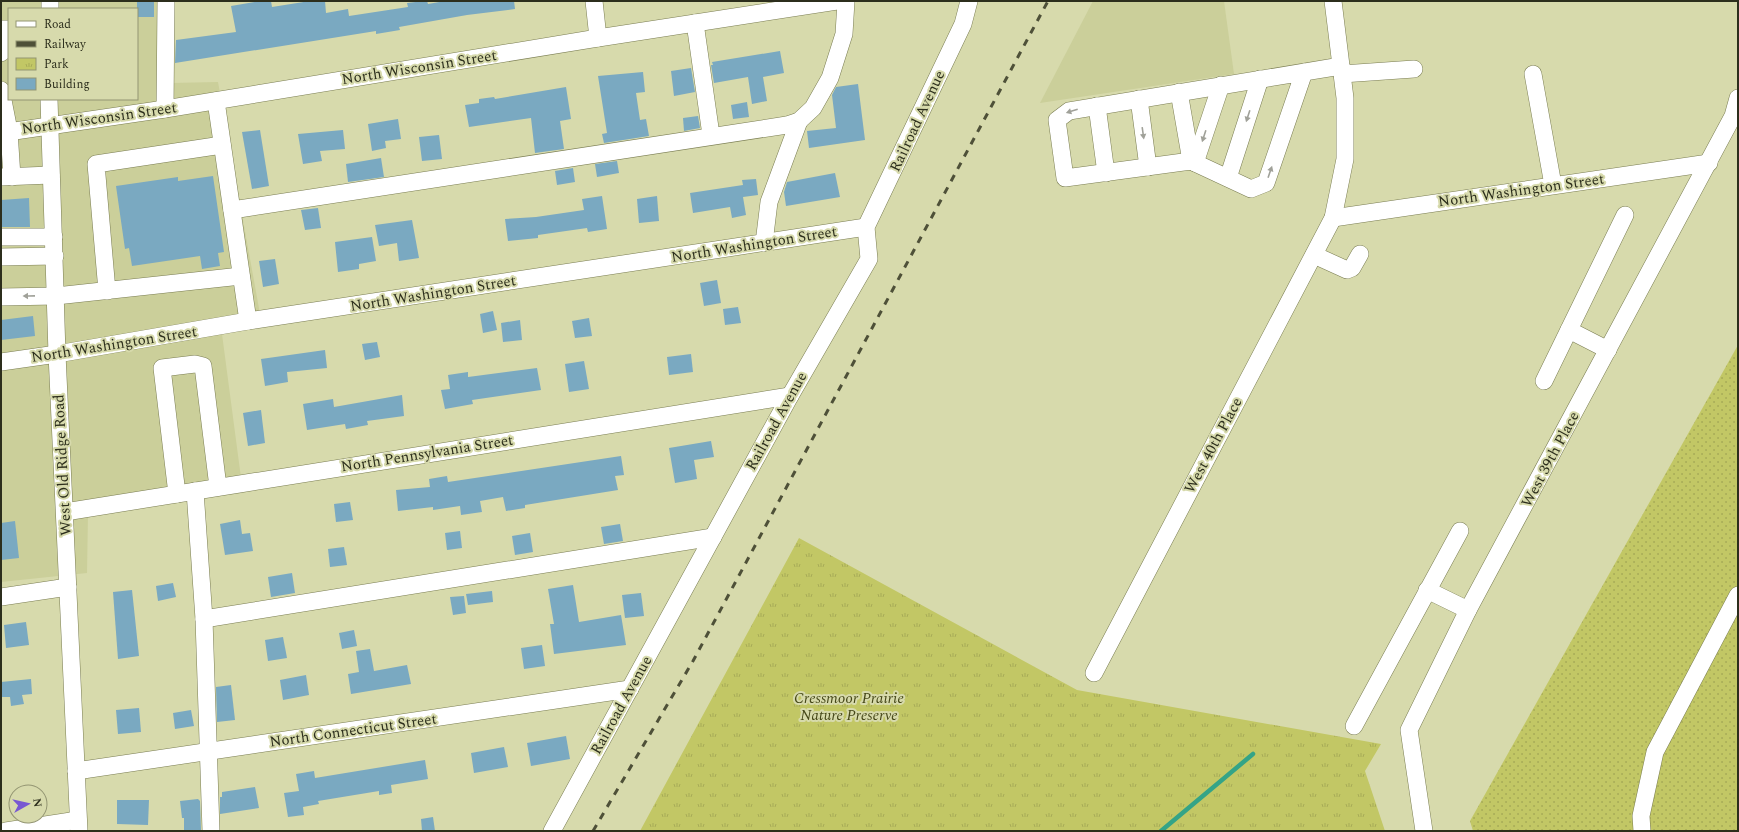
<svg xmlns="http://www.w3.org/2000/svg" width="1739" height="832" font-family="Spectral,serif">
	<defs>
		<pattern id="grass-dots" width="8" height="8" patternUnits="userSpaceOnUse"><rect width="8" height="8" fill="#c2c765"/><path d="M2 2h.1M6 6h.1" fill="none" stroke="#a7ab57" stroke-width="1.8" stroke-linecap="round"/></pattern>
		<pattern id="park-tufts" width="24" height="20" patternUnits="userSpaceOnUse"><rect width="24" height="20" fill="#c2c765"/><path d="M3 7l-1-3M5 7V3M7 7l1-3M15 17l-1-3M17 17v-4M19 17l1-3" fill="none" stroke="#a7ab57"/></pattern>
	</defs>
	<rect width="100%" height="100%" fill="#d7daac"/>
	<g fill="#cbcf9a" fill-rule="evenodd">
		<path d="M1,1H171L170,83L218,82L262,325L222,334L243,493L88,514L87,573L1,582ZM9,9H137V99H9Z"/>
		<path d="M1093,1H1224L1234,74L1040,103Z"/>
	</g>
	<path fill="url(#grass-dots)" d="M1738,345V831H1473L1470,821Z"/>
	<path fill="url(#park-tufts)" d="M799,538L1077,690L1381,744L1365,771L1385,831H640Z"/>
	<g fill="none" stroke-linecap="round" stroke-linejoin="round">
		<path stroke="#34a487" stroke-width="4.5" d="M1161,831L1253,754"/>
	</g>
	<g fill="#7aa9c1">
		<rect x="137" y="1" width="17" height="16"/>
		<path d="M261,1H271L272,7L310,1H325L326,13L348,9L349,16L408,7L407,3L424,1H427L428,4L445,1H514L515,9L467,15L399,27L400,30L376,34V31L175,63L176,40L236,32L231,6Z"/>
		<path d="M780,51L784,73L763,77L767,101L752,104L748,77L714,83L711,65H713L712,62Z"/>
		<path d="M691,68L695,92L674,96L671,71Z"/>
		<path d="M643,72L645,92L636,93L640,120L646,119L649,136L604,143L602,134L607,133L598,76Z"/>
		<path d="M858,84L865,140L809,148L807,131L836,128L832,95L836,87Z"/>
		<path d="M566,87L571,119L560,121L564,149L535,153L531,118L469,127L465,105L479,103V99L494,97L495,99Z"/>
		<path d="M747,102L749,117L733,119L731,105Z"/>
		<path d="M698,116L700,128L684,131L683,118Z"/>
		<path d="M398,119L401,139L385,141L386,148L372,151L368,124Z"/>
		<path d="M260,130L269,186L252,189L242,132Z"/>
		<path d="M343,130L345,149L320,151L322,161L303,164L298,134Z"/>
		<path d="M439,135L442,159L422,161L419,137Z"/>
		<path d="M381,158L384,177L348,182L346,164Z"/>
		<path d="M617,161L619,173L597,177L595,164Z"/>
		<path d="M573,168L575,182L557,185L555,171Z"/>
		<path d="M835,173L840,197L786,206L784,192L787,182Z"/>
		<path d="M213,176L224,252L218,253L220,266L202,269L200,256L132,266L129,248L125,249L116,186L178,177V181Z"/>
		<path d="M756,179L758,195L743,197L746,215L732,218L730,207L693,213L690,193L743,185L742,180Z"/>
		<path d="M602,196L607,229L588,232L587,228L538,235V238L508,241L505,219L536,217L584,210L582,199Z"/>
		<path d="M657,196L659,221L639,223L637,199Z"/>
		<path d="M29,198L30,227H1V200Z"/>
		<path d="M318,208L321,228L305,230L301,210Z"/>
		<path d="M412,220L419,258L399,261L397,243L379,246L375,225Z"/>
		<path d="M372,237L376,261L359,264V269L338,272L335,242Z"/>
		<path d="M275,259L279,284L263,287L259,261Z"/>
		<path d="M717,280L721,303L704,306L700,283Z"/>
		<path d="M738,307L741,323L725,325L723,309Z"/>
		<path d="M493,311L497,330L483,333L480,314Z"/>
		<path d="M33,316L35,336L1,340V320Z"/>
		<path d="M589,318L592,336L575,338L572,321Z"/>
		<path d="M520,320L522,340L503,342L501,323Z"/>
		<path d="M377,342L380,357L365,360L362,344Z"/>
		<path d="M325,350L327,368L287,372L288,382L265,386L261,359Z"/>
		<path d="M691,354L693,372L669,375L667,357Z"/>
		<path d="M584,361L589,389L569,392L565,364Z"/>
		<path d="M537,368L541,390L472,400L473,404L445,409L441,390L450,389L448,375L468,372V377Z"/>
		<path d="M402,395L404,416L367,421L368,425L346,429L345,424L307,430L303,404L333,399L334,407Z"/>
		<path d="M261,410L265,443L248,446L243,413Z"/>
		<path d="M711,441L714,457L694,460L697,479L675,483L669,448Z"/>
		<path d="M621,456L624,475L615,476L618,490L525,505V508L506,511L503,497L480,501L482,512L461,515L460,506L433,510V507L398,511L396,490L430,487L429,479L447,476L448,482Z"/>
		<path d="M350,502L353,520L336,522L334,504Z"/>
		<path d="M240,520L242,534L250,533L253,551L225,555L220,524Z"/>
		<path d="M15,521L19,558L1,560V523Z"/>
		<path d="M620,524L623,541L604,544L601,527Z"/>
		<path d="M460,531L462,548L447,550L445,533Z"/>
		<path d="M530,533L533,552L515,555L512,536Z"/>
		<path d="M344,547L347,565L330,567L328,549Z"/>
		<path d="M292,573L295,593L271,597L268,577Z"/>
		<path d="M173,583L176,597L158,601L156,586Z"/>
		<path d="M573,585L579,622L621,615L626,645L554,654L550,624H554L548,589Z"/>
		<path d="M132,590L139,656L118,659L113,592Z"/>
		<path d="M492,591L493,602L468,605L466,594Z"/>
		<path d="M641,593L644,616L625,618L622,595Z"/>
		<path d="M464,596L466,613L453,615L450,597Z"/>
		<path d="M26,622L29,645L6,648L4,625Z"/>
		<path d="M354,630L357,646L342,649L339,633Z"/>
		<path d="M283,637L287,658L268,661L265,640Z"/>
		<path d="M542,645L545,666L524,669L521,648Z"/>
		<path d="M370,649L374,671L407,665L411,684L351,694L348,674L359,672L356,651Z"/>
		<path d="M306,675L309,695L283,700L280,680Z"/>
		<path d="M31,679L32,694L22,695L24,704L11,706L10,697H1V682Z"/>
		<path d="M231,685L235,720L217,722L216,687Z"/>
		<path d="M139,708L141,732L118,734L116,710Z"/>
		<path d="M191,710L194,726L175,729L173,713Z"/>
		<path d="M566,736L570,759L531,766L527,743Z"/>
		<path d="M504,747L508,767L474,773L471,753Z"/>
		<path d="M425,760L428,779L391,785L392,793L379,795V791L318,801L319,804L303,807L304,815L288,817L284,793L299,791L296,774L314,771L315,778Z"/>
		<path d="M255,787L259,808L220,814V797H222V792Z"/>
		<path d="M198,799L200,801L201,831H184V818H182L180,801Z"/>
		<path d="M117,800H149L148,825L117,824Z"/>
		<path d="M433,817L435,831H422L421,819Z"/>
	</g>
	<g fill="none" stroke-linecap="round" stroke-linejoin="round">
		<g stroke="#7a7d52" stroke-width="18">
			<g id="minor">
				<path d="M594,1L598,38"/>
				<path d="M50,9V1"/>
				<path d="M695,23L711,135"/>
				<path d="M1,29H9"/>
				<path d="M1,53L6,48L9,40"/>
				<path d="M1304,72L1266,183L1251,189L1191,161L1065,178L1057,120L1069,111L1341,66"/>
				<path d="M1342,74L1414,69"/>
				<path d="M1533,74L1553,185"/>
				<path d="M1,90L9,131L12,177"/>
				<path d="M1179,92L1191,161"/>
				<path d="M49,99L57,354L79,831"/>
				<path d="M1139,99L1148,167"/>
				<path d="M216,101L248,321"/>
				<path d="M1097,106L1106,173"/>
				<path d="M165,109L166,1"/>
				<path d="M1,133L165,109L598,38L837,1"/>
				<path d="M1195,163L1221,85"/>
				<path d="M1,177L51,175"/>
				<path d="M1228,178L1260,79"/>
				<path d="M232,210L787,125L799,121L813,108L830,78L844,34L846,1"/>
				<path d="M1333,218L1709,163"/>
				<path d="M1,237H54"/>
				<path d="M764,243L769,202L799,121"/>
				<path d="M1314,255L1347,270L1352,268L1360,254"/>
				<path d="M1,257L55,256"/>
				<path d="M107,291L96,164L222,145"/>
				<path d="M1,297L56,296L241,276"/>
				<path d="M1569,330L1608,350"/>
				<path d="M1,362L57,354L248,321L866,227"/>
				<path d="M1544,381L1625,215"/>
				<path d="M195,491L204,619L211,831"/>
				<path d="M177,494L162,368L195,364L203,366L218,487"/>
				<path d="M65,512L790,396"/>
				<path d="M1427,590L1468,610"/>
				<path d="M1,597L68,587"/>
				<path d="M204,619L713,537"/>
				<path d="M1094,673L1333,218L1345,159V98L1333,1"/>
				<path d="M1354,726L1460,531"/>
				<path d="M76,771L630,689"/>
				<path d="M6,831L78,820"/>
				<path d="M552,831L790,396L869,259L866,227L963,24L969,1"/>
				<path d="M1424,831L1409,730L1468,610L1733,116L1738,98"/>
				<path d="M1642,831L1641,816L1655,752L1738,595"/>
			</g>
		</g>
		<use href="#minor" stroke="#fff" stroke-width="17"/>
		<path stroke="#4e5038" stroke-width="3" stroke-dasharray="7 7" stroke-linecap="butt" d="M593,831L693,661L1048,1"/>
	</g>
	<defs><path id="oneway-solid" d="M-6-.8H1V-3.2L6.5 0L1 3.2V.8H-6Z"/></defs>
	<g fill="#a0a199">
		<use href="#oneway-solid" transform="translate(1072 111) rotate(162)"/>
		<use href="#oneway-solid" transform="translate(1248 116) rotate(108)"/>
		<use href="#oneway-solid" transform="translate(1143 133) rotate(82)"/>
		<use href="#oneway-solid" transform="translate(1204 136) rotate(108)"/>
		<use href="#oneway-solid" transform="translate(1270 172) rotate(-71)"/>
		<use href="#oneway-solid" transform="translate(29 296) rotate(179)"/>
	</g>
	<g text-anchor="middle" stroke-width="4" stroke-linejoin="round" paint-order="stroke">
		<g font-size="15" fill="#2c2e1c" stroke="#d7daac">
			<text transform="translate(419 67) rotate(-9)" y="5">North Wisconsin Street</text>
			<text transform="translate(99 118) rotate(-8)" y="5">North Wisconsin Street</text>
			<text transform="translate(917 121) rotate(-65)" y="5">Railroad Avenue</text>
			<text transform="translate(1521 190) rotate(-8)" y="5">North Washington Street</text>
			<text transform="translate(754 244) rotate(-9)" y="5">North Washington Street</text>
			<text transform="translate(433 293) rotate(-9)" y="5">North Washington Street</text>
			<text transform="translate(114 344) rotate(-9)" y="5">North Washington Street</text>
			<text transform="translate(776 421) rotate(-61)" y="5">Railroad Avenue</text>
			<text transform="translate(1213 445) rotate(-62)" y="5">West 40th Place</text>
			<text transform="translate(427 453) rotate(-9)" y="5">North Pennsylvania Street</text>
			<text transform="translate(1550 459) rotate(-62)" y="5">West 39th Place</text>
			<text transform="translate(62 465) rotate(-93)" y="5">West Old Ridge Road</text>
			<text transform="translate(621 705) rotate(-61)" y="5">Railroad Avenue</text>
			<text transform="translate(353 730) rotate(-8)" y="5">North Connecticut Street</text>
		</g>
		<g font-size="15" font-style="italic" fill="#454718" stroke="#d7daac">
			<text x="849" y="703">Cressmoor Prairie<tspan x="849" dy="17">Nature Preserve</tspan></text>
		</g>
	</g>
	<rect width="1739" height="832" fill="none" stroke="#2c2e1c" stroke-width="4"/>
	<rect x="8" y="8" width="130" height="92" fill="#d7daac" stroke="#939572"/>
	<rect x="16" y="21" width="20" height="6" fill="#ffffff" stroke="#939572"/>
	<text x="44" y="28" font-size="12" fill="#2c2e1c">Road</text>
	<rect x="16" y="41" width="20" height="6" fill="#4e5038" stroke="#939572"/>
	<text x="44" y="48" font-size="12" fill="#2c2e1c">Railway</text>
	<rect x="16" y="58" width="20" height="12" fill="url(#park-tufts)" stroke="#939572"/>
	<text x="44" y="68" font-size="12" fill="#2c2e1c">Park</text>
	<rect x="16" y="78" width="20" height="12" fill="#7aa9c1" stroke="#939572"/>
	<text x="44" y="88" font-size="12" fill="#2c2e1c">Building</text>
	<g transform="translate(28 804) rotate(82)"><circle r="19" fill="#d7daac" stroke="#939572"/>
	<path d="M0-3L7 15L0 10L-7 15Z" fill="#7858d2"/>
	<text y="-6" font-size="11" font-weight="bold" text-anchor="middle" fill="#2c2e1c">N</text>
	</g>
</svg>
